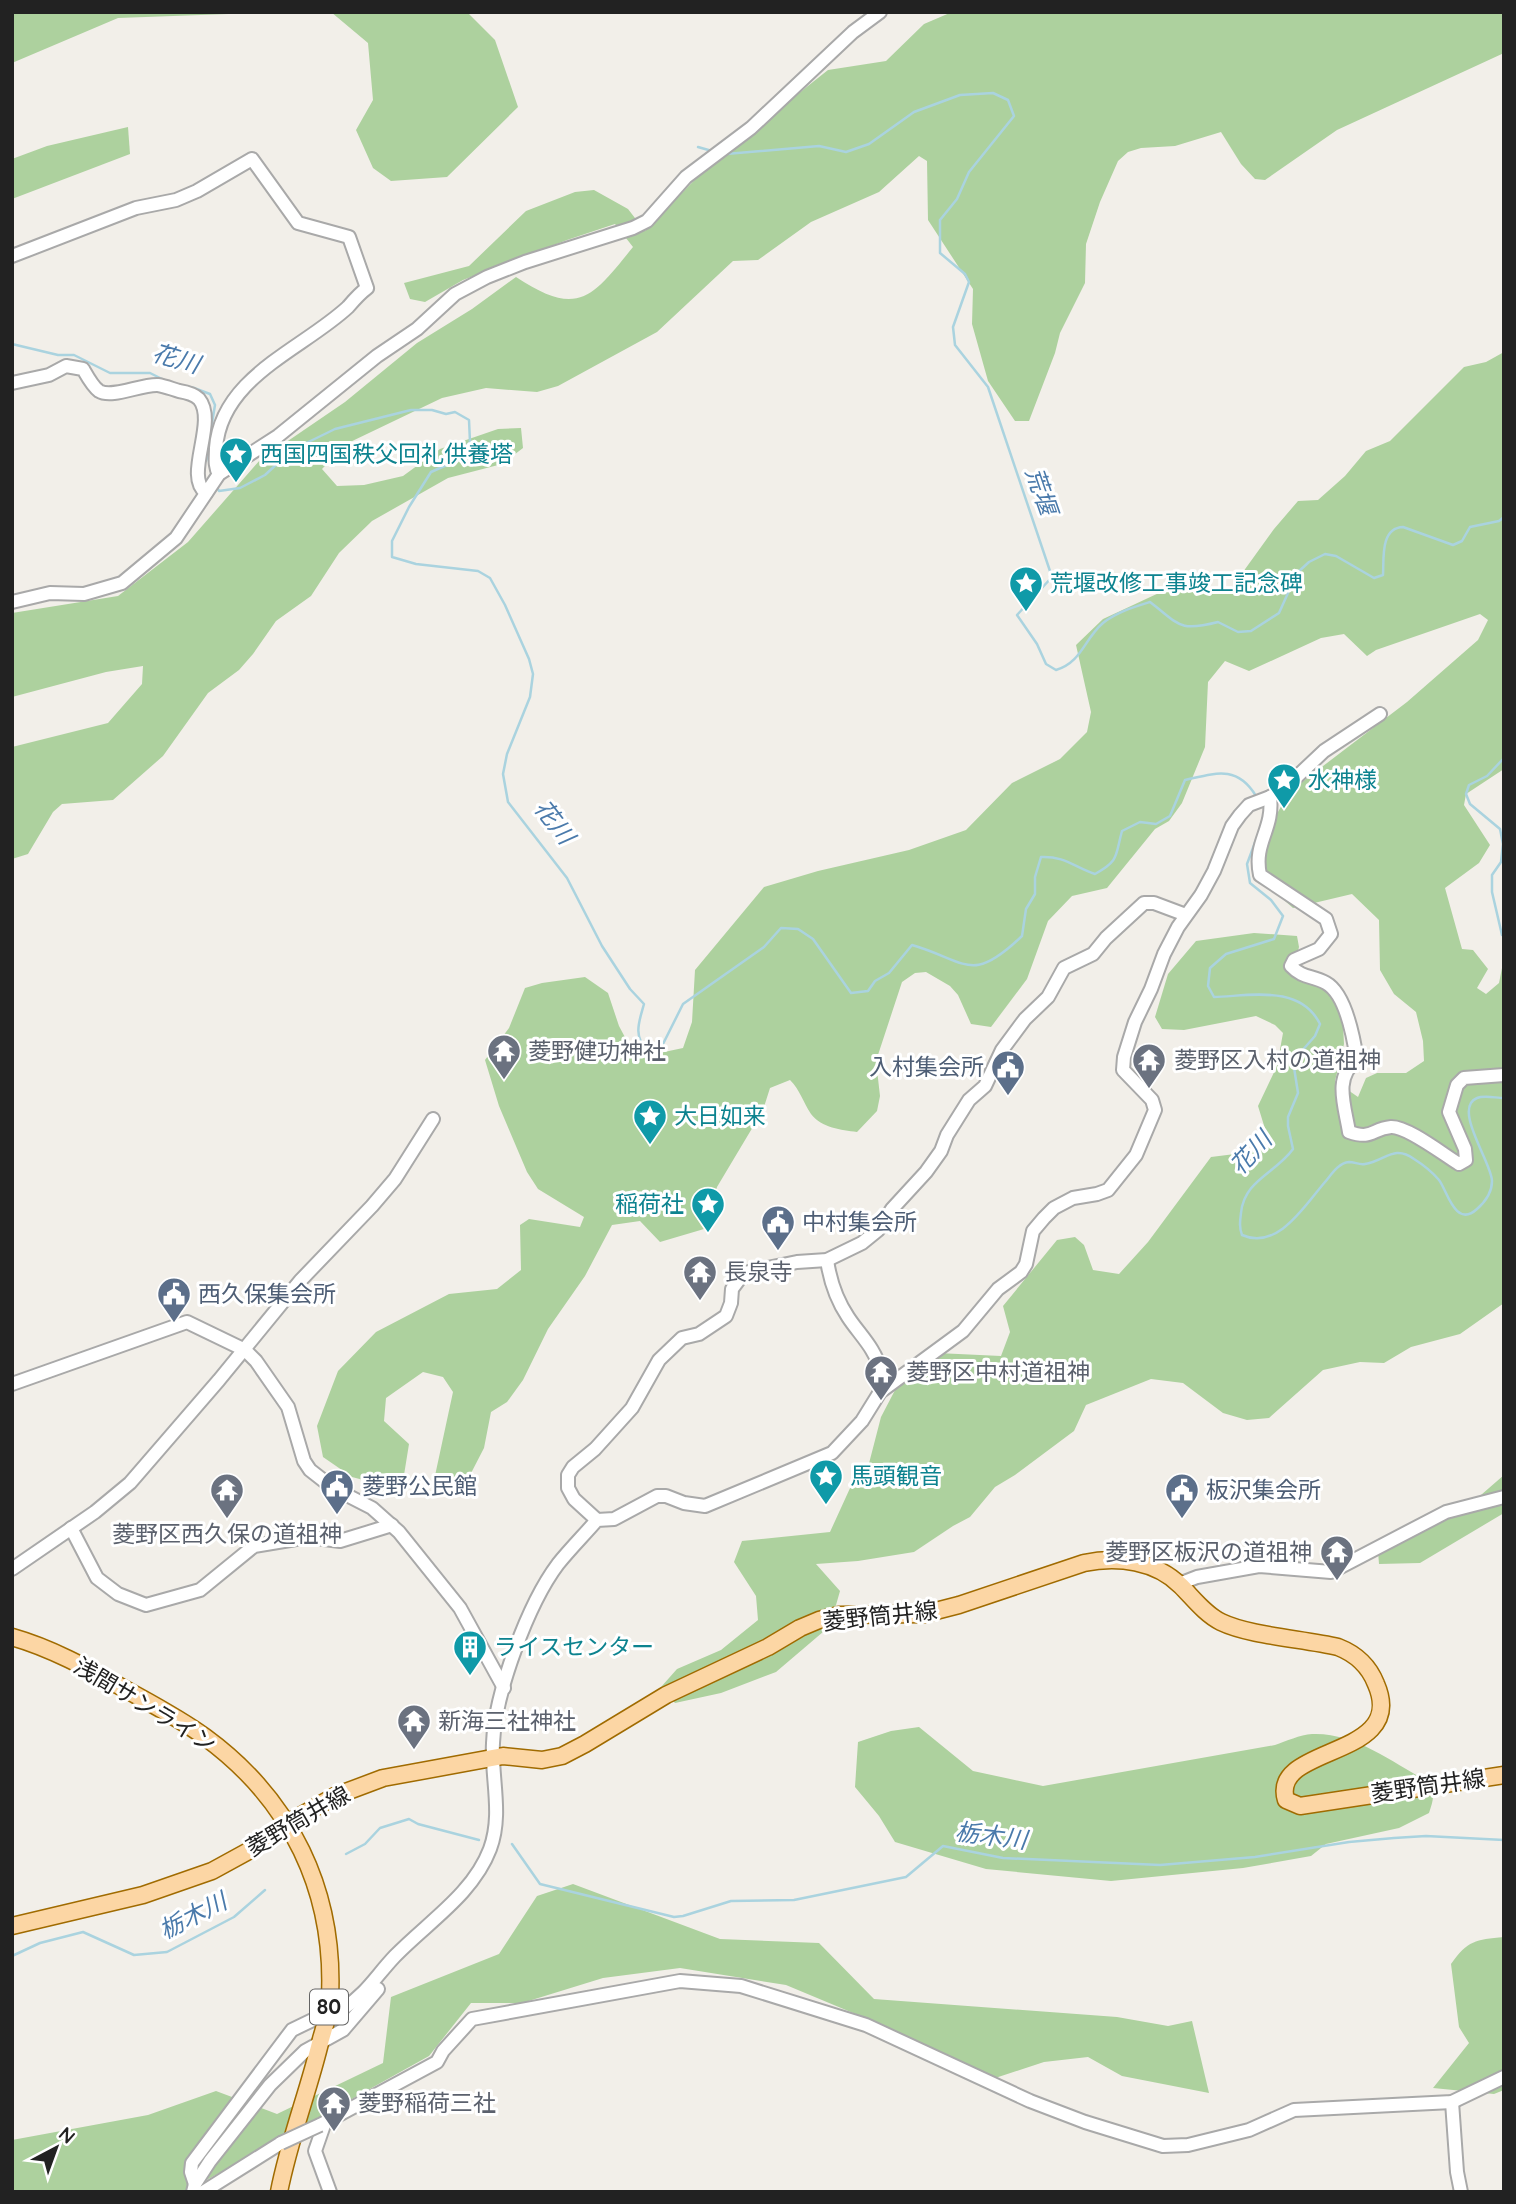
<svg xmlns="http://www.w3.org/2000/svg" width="1516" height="2204" font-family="Quicksand,'Noto Sans JP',sans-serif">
	<rect width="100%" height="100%" fill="#f2efe9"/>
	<g fill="#add19e">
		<path d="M12,12H285L118,18L12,63Z"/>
		<path d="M331,12H467L495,40L518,107L447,177L391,181L373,168L356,130L373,100L368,43Z"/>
		<path d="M952,12H1504V53L1337,130L1265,180L1255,179L1241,164L1221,132L1175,146L1141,148L1128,152L1118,161L1100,202L1086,244L1085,283L1060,333L1055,353L1029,421H1015L988,381L972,324L973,289L928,220L927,161L919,156L879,192L811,222L758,260L733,261L657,332L558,386L537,392L486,388L442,398L346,444L322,469L337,486L364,485L403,476L440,449L498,429L521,428L523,448L502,464L448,478L372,521L339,553L311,596L276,621L253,654L239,670L208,693L163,756L113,800L62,804L53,812L28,854L12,859V747L108,723L142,684L143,666L106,672L12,697V613L118,596L188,542L260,460L345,402L417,343L472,309L516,277C578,318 592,298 633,247L615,224L567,240L463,280L425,302L410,299L404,283L469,266L526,211L575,192L594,190L628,209L645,231L710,164L828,70L886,61L924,24Z"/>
		<path d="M128,127L130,154L12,199V159L47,146Z"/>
		<path d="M1504,352V769L1466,794L1464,805L1490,845L1479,863L1445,888L1462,949L1473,950L1488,969L1477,988L1486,994L1499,983L1504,958V1303L1460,1334L1411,1347L1384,1363L1360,1362L1323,1370L1269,1418L1247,1420L1223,1413L1183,1383L1151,1379L1086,1405L1074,1431L1015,1475L995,1487L970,1517L953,1526L914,1552L858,1561L816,1564L840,1591L830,1626L776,1672L721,1693L675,1703L661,1687L677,1669L721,1650L758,1620L756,1596L734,1562L742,1541L830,1532L851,1486L866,1475L881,1417L905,1371L937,1353L1001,1356L1010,1332L1003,1306L1057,1240L1075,1237L1084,1245L1093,1270L1119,1274L1148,1242L1211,1157L1251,1152L1266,1132L1258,1106L1277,1066L1283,1033L1275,1025L1256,1016L1184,1030L1162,1029L1155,1017L1168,974L1196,941L1254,933L1297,936L1299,947L1294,968L1342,1003L1344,1044L1335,1081L1358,1097L1366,1078L1377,1073H1406L1424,1061L1423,1041L1416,1012L1394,994L1380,970L1379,920L1352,894L1293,908L1275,892L1266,871L1262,841L1289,792L1407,702L1478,640L1488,620L1480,614L1376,650L1367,656L1344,634L1321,638L1249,671L1225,661L1208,682L1205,747L1182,803L1169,821L1155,829L1107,888L1072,896L1048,921L1027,979L991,1027L971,1024L958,995L950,986L926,972L915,973L902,982L876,1061L880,1096L877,1111L857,1132C841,1130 822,1128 811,1114C803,1102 800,1090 790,1080L770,1088L763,1110L717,1187L704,1229L660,1242L640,1221L612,1225L585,1276L548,1329L523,1380L507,1402L491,1412L484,1448L468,1479L449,1493L433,1485L453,1392L443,1377L423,1372L386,1398L384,1421L409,1444L404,1475L386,1486L352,1477L323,1457L317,1426L338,1371L376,1332L449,1294L497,1289L521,1270L520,1225L529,1219L580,1227L584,1217L538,1189L527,1172L499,1106L485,1060L509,1028L525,988L542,983L585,977L608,993L619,1026L636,1058L683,1048L692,1022L695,970L764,887L818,871L909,850L966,830L1012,783L1060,759L1087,732L1091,712L1076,645L1103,619L1161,592L1230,590L1274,529L1298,501L1318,500L1345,476L1366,451L1390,441L1464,367L1486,362Z"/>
		<path d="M1504,1475V1513L1420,1563L1379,1564L1378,1551L1466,1508Z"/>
		<path d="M919,1727L973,1771L1043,1786L1275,1745C1286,1741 1300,1735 1312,1734C1353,1732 1391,1761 1425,1780C1436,1791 1434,1798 1429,1813L1399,1828L1326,1844L1311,1856L1243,1868L1111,1881L986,1869L895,1842L879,1816L855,1787L858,1742L891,1731Z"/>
		<path d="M573,1884L720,1939L819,1943L874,1999L1117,2017L1168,2026L1192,2021L1209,2093L1122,2076L1088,2057L1044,2062L977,2084L889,2028L786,1985L680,1968L603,1978L522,2003H471L429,2056L185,2192H12V2140L148,2115L216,2091L277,2114L383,2063L391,1997L499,1954L537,1896Z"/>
		<path d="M1504,1937V2090L1494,2094L1433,2088L1469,2043L1459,2027L1451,1964C1468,1940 1475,1940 1504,1937Z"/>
	</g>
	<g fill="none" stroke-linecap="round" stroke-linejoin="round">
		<g stroke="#aad3df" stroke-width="2.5">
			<path d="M698,147L712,151"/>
			<path d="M726,154L819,146L846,152L869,144L914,112L960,95L993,93L1008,100L1014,116L969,172L957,199L940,220V253L965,274L969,282L953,327L955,345L988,387L1052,577L1017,615L1037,644L1046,664L1056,670C1082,662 1084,639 1103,623C1117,612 1134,607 1150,602C1180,625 1179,632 1218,622L1238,632L1251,631L1279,613L1297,573L1309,562L1325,554L1336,556L1374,578L1383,575C1384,559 1380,528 1403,527L1453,545L1462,541L1470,527L1499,521L1504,517"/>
			<path d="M12,344L58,355H74L110,373H150L166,381"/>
			<path d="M175,384L194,388L210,394L215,405L207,453L212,474"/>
			<path d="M217,487L219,491L240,488L265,475L292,450L335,429L411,410H432L446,414L455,412L469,420L470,442L449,464L431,472L409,507L392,541V557L416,564L478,571L490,578L505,605L529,659L533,674L530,697L507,754L503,774L508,802L567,878L602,946L630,989L644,1004C639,1022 633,1035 647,1051L660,1050L683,1004L764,947L781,928L798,929L813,939L851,993L868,991L875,981L889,973L912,945C967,961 971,985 1022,936L1026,909L1035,894V877L1041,857C1065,856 1074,867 1095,874C1120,860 1115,856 1122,831L1140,822L1156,824L1170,816L1185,780C1216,773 1237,765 1256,796"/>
			<path d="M1504,725V732"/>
			<path d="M1504,758L1487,776L1469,785L1466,794L1470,804L1500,829L1503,844L1501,862L1492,875V892L1502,935L1504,934"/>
			<path d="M1260,829L1247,864L1250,883L1271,900L1283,916L1274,939L1226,954L1210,968L1208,986L1214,997C1250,996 1300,984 1320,1024L1315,1036L1293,1061L1298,1093L1288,1117V1126L1293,1149C1276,1173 1244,1180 1241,1213C1240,1221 1239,1227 1242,1235C1278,1251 1305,1205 1325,1182C1331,1175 1338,1163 1349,1162C1355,1162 1359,1165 1365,1164C1385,1161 1394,1144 1414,1159C1422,1164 1433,1173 1439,1180C1447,1190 1455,1229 1477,1209C1485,1202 1492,1192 1492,1181C1492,1163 1452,1108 1477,1098C1484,1095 1496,1098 1504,1098"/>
			<path d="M512,1844L540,1884L674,1917L683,1916L731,1901L794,1900L906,1877L943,1846L1003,1858L1160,1865L1255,1857L1349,1842L1394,1838L1426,1836L1504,1840"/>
			<path d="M346,1854L365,1844L380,1828L409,1819L418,1824L479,1840"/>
			<path d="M12,1956L40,1943L83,1932L134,1955L167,1952L234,1917L265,1890"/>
		</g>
		<g stroke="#a9a9a9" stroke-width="16">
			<g id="minor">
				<path d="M12,256L136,208L176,200L197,191L252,159L298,223L349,237L367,288C359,294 354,300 348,307C303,349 221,377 216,448C216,457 214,466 219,474"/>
				<path d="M12,383L49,375L66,366L83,369C87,376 93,387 99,391C112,399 141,384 158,385C165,386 172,389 179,391C185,392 194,394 199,399C218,422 183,476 206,493"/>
				<path d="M12,602L50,593L84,594L122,583L176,538L219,474L278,436L377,356L417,329L455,294L487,277L525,262L633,228L647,221L686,177L751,128L853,32L880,12"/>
				<path d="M1270,797C1274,830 1253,842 1260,875L1326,919L1331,934L1319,949L1294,960L1291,966C1303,979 1312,975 1326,983C1346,994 1354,1040 1357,1060C1333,1077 1345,1106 1349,1132C1373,1140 1371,1129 1391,1127C1407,1126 1444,1155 1459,1164L1466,1160L1465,1149L1449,1112L1457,1085L1464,1078L1504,1075"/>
				<path d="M827,1260C830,1281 836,1299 848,1317C859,1334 876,1349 880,1370C882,1376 880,1385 880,1392"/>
				<path d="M12,1384L187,1322L245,1350L256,1361L288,1407L304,1461L310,1470L333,1488L372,1508L399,1532L460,1608L504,1688"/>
				<path d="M597,1520L574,1499L568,1488V1475L573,1467L595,1449L632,1408L659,1360L682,1338L699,1334L726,1316L731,1303L732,1289L744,1273L797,1262L827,1260L862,1243L878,1230L892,1209L926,1172L941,1151L947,1135L969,1100L985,1086L1002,1050L1025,1019L1048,997L1064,968L1093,954L1106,938L1144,903H1154L1186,915"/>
				<path d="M71,1528L97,1578L118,1594L146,1605L200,1590L254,1546L308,1537L340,1541L392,1525"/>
				<path d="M12,1569L95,1512L130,1483L219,1380L300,1281L372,1206L395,1179L433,1119"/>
				<path d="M1179,1584L1197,1577L1259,1566L1331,1572L1446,1512L1504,1497"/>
				<path d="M343,2009C368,1992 376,1976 395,1956C428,1922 473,1894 490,1849C503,1814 491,1778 493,1743C495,1693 528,1604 558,1564C570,1549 584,1535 597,1520L614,1519L657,1496H666L684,1503L705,1506L832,1453L862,1421L880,1392L963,1331L998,1289L1021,1272L1026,1264L1033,1231L1044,1218L1054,1208L1073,1198L1097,1194L1108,1190L1136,1155L1155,1110L1152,1100L1123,1070L1124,1057L1135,1022L1151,989L1164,954L1178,927L1201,895L1214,871L1232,826L1240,815L1249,805L1270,797L1286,787L1324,751L1380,714"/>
				<path d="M1452,2102L1457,2172L1461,2192"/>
				<path d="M320,2125L437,2062L443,2051L472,2019L680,1981L741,1986L866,2025L1030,2101L1085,2122L1163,2146L1188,2145L1249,2130L1294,2110L1452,2102L1504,2077"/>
				<path d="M324,2125L315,2151L330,2192"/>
				<path d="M195,2184L191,2172L192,2163L292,2030L323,2015"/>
				<path d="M193,2192L195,2184L210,2161L270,2085L305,2051L343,2030L378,1989"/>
				<path d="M203,2192L281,2143"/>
			</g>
		</g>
		<g stroke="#a06b00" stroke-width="19">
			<g id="major">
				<path d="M12,1637C51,1648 87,1668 123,1688C150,1703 179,1718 205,1737C291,1800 335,1891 330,1997C330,2011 325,2025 321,2039C309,2090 289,2140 279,2192"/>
				<path d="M12,1926L143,1895L212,1871L254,1848L288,1823L335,1796L383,1778L503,1756L542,1760L562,1756L585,1744L666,1695L768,1647L800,1628L819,1620L839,1615L924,1614L959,1605L1084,1563C1118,1556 1156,1561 1181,1586C1193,1598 1205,1614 1221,1622C1250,1636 1305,1639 1338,1647C1356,1654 1369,1666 1376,1684C1409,1760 1269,1744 1286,1800L1300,1806L1504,1775"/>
			</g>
		</g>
		<use href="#minor" stroke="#fff" stroke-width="12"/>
		<use href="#major" stroke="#fcd6a4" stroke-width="16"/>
		<g stroke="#a9a9a9" stroke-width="16" stroke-linecap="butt">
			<path id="minor-bridge" d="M281,2143L320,2125"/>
		</g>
		<use href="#minor-bridge" stroke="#fff" stroke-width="12"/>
	</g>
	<defs>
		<g id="sight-pin" transform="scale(1.75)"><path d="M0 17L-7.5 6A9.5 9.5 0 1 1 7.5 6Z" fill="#0f9aa8" stroke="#fff"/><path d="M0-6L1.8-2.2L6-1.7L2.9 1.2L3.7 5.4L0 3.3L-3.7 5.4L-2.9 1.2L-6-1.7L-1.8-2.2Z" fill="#fff"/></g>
		<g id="temple-pin" transform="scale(1.75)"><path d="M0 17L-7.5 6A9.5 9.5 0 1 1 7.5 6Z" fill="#6b7280" stroke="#fff"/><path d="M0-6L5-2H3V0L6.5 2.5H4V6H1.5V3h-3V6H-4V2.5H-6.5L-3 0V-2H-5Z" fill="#fff"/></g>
		<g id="civic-pin" transform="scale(1.75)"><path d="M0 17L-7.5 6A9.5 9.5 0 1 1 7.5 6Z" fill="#5c6f8a" stroke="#fff"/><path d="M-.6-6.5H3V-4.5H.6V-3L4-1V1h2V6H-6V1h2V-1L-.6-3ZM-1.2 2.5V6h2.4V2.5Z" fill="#fff"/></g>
		<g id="building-pin" transform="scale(1.75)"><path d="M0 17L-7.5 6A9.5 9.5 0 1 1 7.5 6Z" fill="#0f9aa8" stroke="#fff"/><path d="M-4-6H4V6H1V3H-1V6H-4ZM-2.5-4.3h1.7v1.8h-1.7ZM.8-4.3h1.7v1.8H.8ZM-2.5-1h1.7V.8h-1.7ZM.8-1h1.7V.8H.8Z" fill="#fff"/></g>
	</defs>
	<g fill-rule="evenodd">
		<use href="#sight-pin" x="236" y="454"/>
		<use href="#sight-pin" x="1026" y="583"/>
		<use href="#sight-pin" x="1284" y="780"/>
		<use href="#temple-pin" x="504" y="1051"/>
		<use href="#temple-pin" x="1149" y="1060"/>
		<use href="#civic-pin" x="1008" y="1067"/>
		<use href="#sight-pin" x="650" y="1116"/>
		<use href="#sight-pin" x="708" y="1204"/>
		<use href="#civic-pin" x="778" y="1222"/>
		<use href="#temple-pin" x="700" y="1272"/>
		<use href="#civic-pin" x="174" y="1294"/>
		<use href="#temple-pin" x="881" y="1372"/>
		<use href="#sight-pin" x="826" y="1476"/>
		<use href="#civic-pin" x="337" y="1486"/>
		<use href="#temple-pin" x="227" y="1490"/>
		<use href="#civic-pin" x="1182" y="1490"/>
		<use href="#temple-pin" x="1337" y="1552"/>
		<use href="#building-pin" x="470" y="1647"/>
		<use href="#temple-pin" x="414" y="1721"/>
		<use href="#temple-pin" x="334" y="2103"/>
	</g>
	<g text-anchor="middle" stroke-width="6" stroke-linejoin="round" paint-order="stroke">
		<rect fill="#fff" stroke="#646464" stroke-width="2" x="310" y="1989.5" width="38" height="35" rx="5"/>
		<g font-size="21" font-weight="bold" fill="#222">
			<text x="329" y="2014">80</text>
		</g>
		<g font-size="23" fill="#0d838f" stroke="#fff" text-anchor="start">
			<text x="260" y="462">西国四国秩父回礼供養塔</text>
			<text x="1050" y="591">荒堰改修工事竣工記念碑</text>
			<text x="1308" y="788">水神様</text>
			<text x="674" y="1124">大日如来</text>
			<text x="684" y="1212" text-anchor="end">稲荷社</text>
			<text x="850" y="1484">馬頭観音</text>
			<text x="494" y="1655">ライスセンター</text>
		</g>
		<g font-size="23" fill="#5b616d" stroke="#fff" text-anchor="start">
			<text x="528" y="1059">菱野健功神社</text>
			<text x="1174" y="1068">菱野区入村の道祖神</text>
			<text x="724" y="1280">長泉寺</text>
			<text x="906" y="1380">菱野区中村道祖神</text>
			<text x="227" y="1542" text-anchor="middle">菱野区西久保の道祖神</text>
			<text x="1312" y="1560" text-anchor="end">菱野区板沢の道祖神</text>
			<text x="438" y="1729">新海三社神社</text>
			<text x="358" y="2111">菱野稲荷三社</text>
		</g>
		<g font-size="23" fill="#4e5e75" stroke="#fff" text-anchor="start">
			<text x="984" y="1075" text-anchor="end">入村集会所</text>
			<text x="802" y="1230">中村集会所</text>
			<text x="198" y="1302">西久保集会所</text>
			<text x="362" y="1494">菱野公民館</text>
			<text x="1206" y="1498">板沢集会所</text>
		</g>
		<g font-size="23" fill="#222" stroke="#fff">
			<text transform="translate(880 1616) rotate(-6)" y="8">菱野筒井線</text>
			<text transform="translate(145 1705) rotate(31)" y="8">浅間サンライン</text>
			<text transform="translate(1428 1786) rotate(-8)" y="8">菱野筒井線</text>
			<text transform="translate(298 1821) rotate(-30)" y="8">菱野筒井線</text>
		</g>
		<g font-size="24" font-style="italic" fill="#4a7aab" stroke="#fff">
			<text transform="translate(176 359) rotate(16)" y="8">花川</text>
			<text transform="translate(1041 491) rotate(71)" y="8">荒堰</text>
			<text transform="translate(554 822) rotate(52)" y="8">花川</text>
			<text transform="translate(1251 1153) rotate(-47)" y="8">花川</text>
			<text transform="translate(991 1836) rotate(7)" y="8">栃木川</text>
			<text transform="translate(193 1916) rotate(-27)" y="8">栃木川</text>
		</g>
	</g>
	<rect width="1516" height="2204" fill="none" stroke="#222222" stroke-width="28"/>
	<g transform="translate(56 2148) rotate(41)" stroke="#ffffff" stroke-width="5" paint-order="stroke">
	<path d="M0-5L12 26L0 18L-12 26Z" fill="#222222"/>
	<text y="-10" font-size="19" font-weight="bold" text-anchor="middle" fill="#222222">N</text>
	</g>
</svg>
